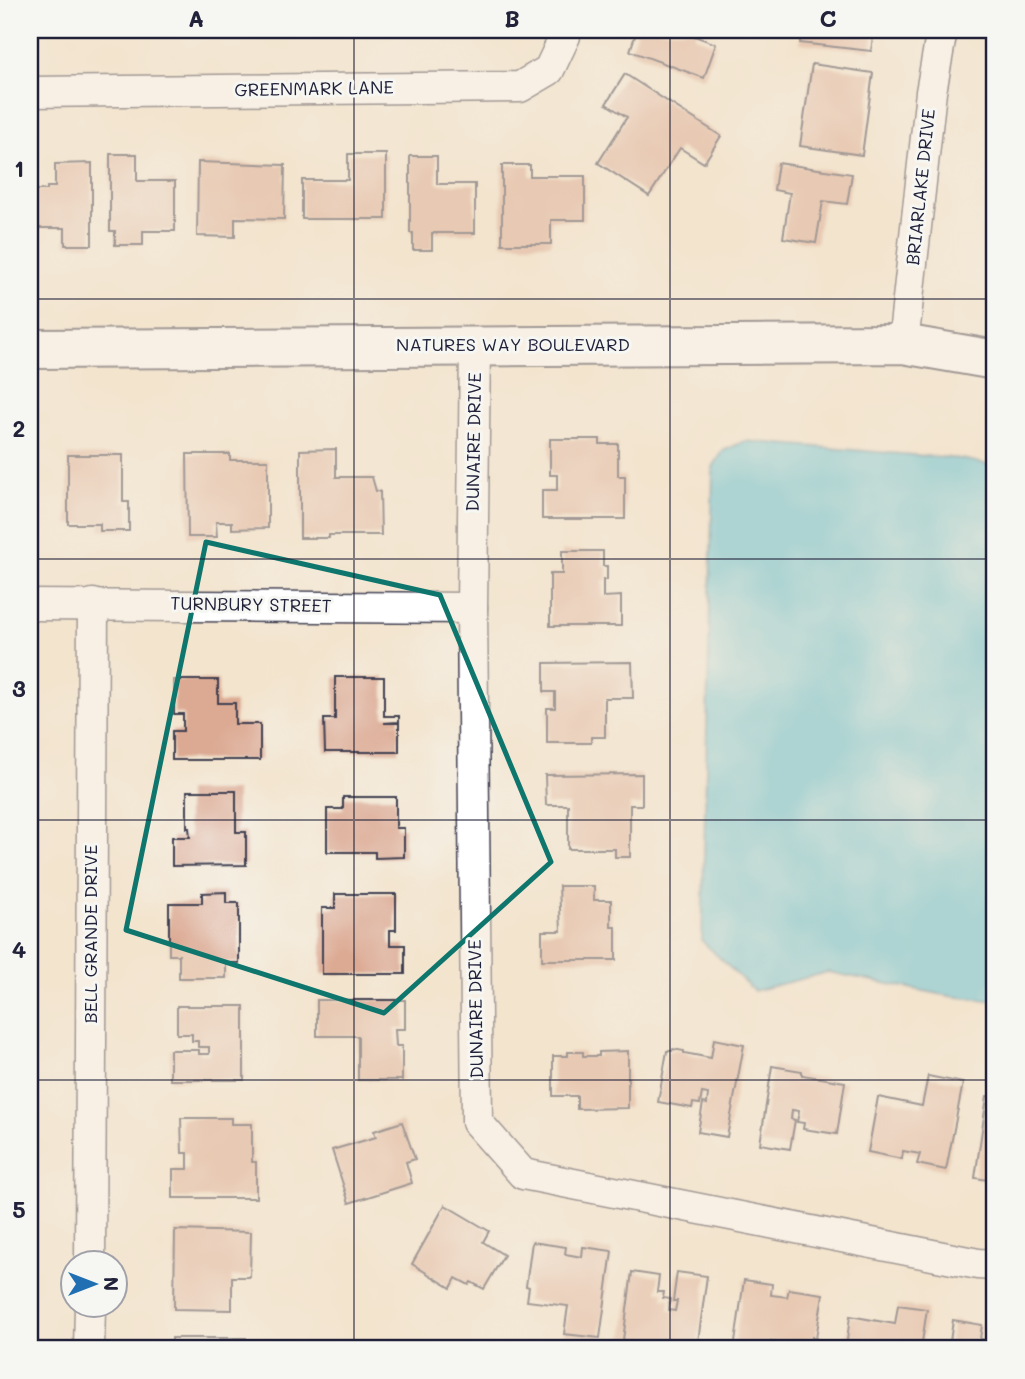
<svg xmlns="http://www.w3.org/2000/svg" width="1025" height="1379" font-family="Mali,sans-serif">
	<rect width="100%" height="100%" fill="#f6f6f2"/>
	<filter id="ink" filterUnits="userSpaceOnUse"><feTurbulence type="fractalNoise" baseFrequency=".0143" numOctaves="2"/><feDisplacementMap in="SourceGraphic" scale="14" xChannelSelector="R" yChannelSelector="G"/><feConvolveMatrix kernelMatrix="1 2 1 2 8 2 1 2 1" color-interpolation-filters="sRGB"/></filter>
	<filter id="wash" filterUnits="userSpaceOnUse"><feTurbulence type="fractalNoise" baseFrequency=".00686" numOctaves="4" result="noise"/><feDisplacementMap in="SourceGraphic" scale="28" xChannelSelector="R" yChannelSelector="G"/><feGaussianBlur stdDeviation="1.57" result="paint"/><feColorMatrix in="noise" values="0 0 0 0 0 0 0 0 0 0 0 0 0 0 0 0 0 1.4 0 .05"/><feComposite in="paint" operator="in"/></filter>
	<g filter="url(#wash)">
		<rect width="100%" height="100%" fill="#f3e4ce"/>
		<path fill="#5ac1d8" stroke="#3e728a" stroke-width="2" d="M745,441L962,459L995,466V1001L949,996L828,972L754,991L702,941L713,467L723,451Z"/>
		<g id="blocks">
			<g fill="#dca992">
				<path d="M637,30H696L694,36L716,44L704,78L630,51Z"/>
				<path d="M802,30H874L871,51L800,43Z"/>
				<path d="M812,64L873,73L862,155L800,146Z"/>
				<path d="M625,74L721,136L704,163L680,148L649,196L598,163L627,117L606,104Z"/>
				<path d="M110,154H137V181H175V231H143V245H115V231H110Z"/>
				<path d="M348,154H386V219H302V180H348Z"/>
				<path d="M410,156H437V184H475V233H432V250H413V233H410Z"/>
				<path d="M198,162L285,165L284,219L235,218V237L197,236Z"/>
				<path d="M92,163V245H65V228H30V190H47V187H55V164Z"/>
				<path d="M778,163L852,174L847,204L823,201L816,243L783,238L790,193L774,190Z"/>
				<path d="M502,165H530V176H585V220H551V244H502Z"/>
				<path d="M550,439H600V444H618V476H625V519H542V490H557V475H550Z"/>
				<path d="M336,449V477H372L376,491H380L381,535H329V538H300V450Z"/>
				<path d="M187,454H230V460H268V528L232,529V522H216L217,537H188Z"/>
				<path d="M68,455H123V502H129V531H100V524H68Z"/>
				<path d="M562,551H603V566H607V580H603V597L621,596V626H550V574H562Z"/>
				<path d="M632,662L633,698H605V737H591V743H547V708H555V692H544V663Z"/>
				<path d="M335,677H384V716H399V722L384,723H399V752H325L324,719H335Z"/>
				<path d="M174,680H218V703H235V724H260V760H172V731H183V714H174Z"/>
				<path d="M642,774V805H630V857H615V849H568V805H546L545,775Z"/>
				<path d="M187,791H236V832H246V865L172,866V837H190L189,828H187Z"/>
				<path d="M343,797H396V828H404V857L375,858V852H327V809H343Z"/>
				<rect x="30" y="814" width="2" height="50"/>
				<path d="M559,886H594V900H611V927H616V960H542V931H561Z"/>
				<path d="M226,892V903H239V963H226V978H179V955H169V903H202V893Z"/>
				<path d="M335,894H396V930H390V945H405V974H322V908H335Z"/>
				<path d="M317,1000H405V1029H395L396,1046H402V1080H358V1036H317Z"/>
				<path d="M177,1006H244V1080H170V1050H199V1054H209V1047H198V1041H192V1034H177Z"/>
				<path d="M714,1039L744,1045L727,1137L698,1132L703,1103L707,1104L708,1094L702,1093L700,1104L693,1103L692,1108L658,1102L667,1051H672L673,1049L684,1051V1053L711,1058Z"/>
				<path d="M628,1051V1108L577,1109V1096H553V1056H568V1052H583V1056H599V1052Z"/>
				<path d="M772,1066L802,1071V1075L845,1082L837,1134L803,1129L804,1123L797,1122L799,1111L792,1110L791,1119L795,1120L790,1149L760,1144Z"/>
				<path d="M928,1076L963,1083L946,1170L917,1164L920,1154L903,1151L902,1159L868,1152L878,1097L922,1106Z"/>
				<path d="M987,1096L995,1097V1181L975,1178Z"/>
				<path d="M181,1118H231V1124H252V1162H256V1198H173V1169H188V1153H182Z"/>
				<path d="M402,1122L415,1159L406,1162L412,1183L349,1203L332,1150L376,1137L374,1131Z"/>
				<path d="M445,1205L489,1231L483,1242L504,1255L484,1289L471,1282L469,1285L456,1278L451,1288L412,1264Z"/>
				<path d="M175,1230L251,1232L250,1277H232V1310L174,1309Z"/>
				<path d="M532,1242L566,1247L565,1254L582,1257L583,1247L612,1251L600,1338L564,1334L568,1306L527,1301L529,1287L526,1286Z"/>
				<path d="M632,1272L659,1276L657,1292H664L663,1298L670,1299L669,1310L675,1311L677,1301H673L677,1272L707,1276L697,1349L623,1340Z"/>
				<path d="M744,1280L772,1284L771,1295L787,1297L789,1289L823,1294L816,1338L812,1337L811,1348L771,1342L770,1349H734Z"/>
				<path d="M898,1305L927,1309L921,1349H846L850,1316L895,1324Z"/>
				<path d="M953,1320L982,1325L980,1339L995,1342V1349H949Z"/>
				<rect x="172" y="1338" width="74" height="11"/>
			</g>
		</g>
	</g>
	<g filter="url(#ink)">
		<use href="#blocks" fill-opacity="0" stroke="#413f51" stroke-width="2"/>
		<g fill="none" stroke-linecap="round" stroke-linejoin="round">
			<g stroke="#413f51" stroke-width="33">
				<g id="minor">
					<path d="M30,92L520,87L549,70L565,36V30"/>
					<path d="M903,344L931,92L942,30"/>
					<path d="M475,345L472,608L477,1122L523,1174L978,1264L995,1265"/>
					<path d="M30,605L472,608"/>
					<path d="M90,1264L93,604"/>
					<path d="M89,1349L90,1306"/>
				</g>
			</g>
			<g stroke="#413f51" stroke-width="42">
				<path id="tertiary" d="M30,349L903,344L995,360"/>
			</g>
			<use href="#minor" stroke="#fff" stroke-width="30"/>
			<use href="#tertiary" stroke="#fff" stroke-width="38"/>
		</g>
	</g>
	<path d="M0 0H1025V1379H0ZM206,542L440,595L551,862L384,1013L126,930Z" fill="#f3e4ce" fill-opacity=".55" fill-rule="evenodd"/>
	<path fill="none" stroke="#0f766e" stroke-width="5" stroke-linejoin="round" d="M206,542L440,595L551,862L384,1013L126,930Z"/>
	<path fill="none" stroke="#22223b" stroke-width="2" stroke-opacity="0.55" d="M354,30V1349M670,30V1349M30,299H995M30,559H995M30,820H995M30,1080H995"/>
	<g text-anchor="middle" stroke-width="6" stroke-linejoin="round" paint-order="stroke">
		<g font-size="18" fill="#22223b" stroke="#f6f6f2">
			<text transform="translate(314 89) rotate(-1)" y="6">GREENMARK LANE</text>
			<text transform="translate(921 187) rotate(-84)" y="6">BRIARLAKE DRIVE</text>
			<text x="513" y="351">NATURES WAY BOULEVARD</text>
			<text transform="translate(474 442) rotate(-89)" y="6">DUNAIRE DRIVE</text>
			<text transform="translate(251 605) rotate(1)" y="6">TURNBURY STREET</text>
			<text transform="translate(91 934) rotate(-90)" y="6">BELL GRANDE DRIVE</text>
			<text transform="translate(476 1009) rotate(-91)" y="6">DUNAIRE DRIVE</text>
		</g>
	</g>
	<rect width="1025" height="1379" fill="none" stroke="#f6f6f2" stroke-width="77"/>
	<g transform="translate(94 1284) rotate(90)"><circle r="33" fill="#f6f6f2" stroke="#a1a1a9" stroke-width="2"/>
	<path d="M0-5L12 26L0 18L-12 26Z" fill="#1f6fb2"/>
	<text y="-10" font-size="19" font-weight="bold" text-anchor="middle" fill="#22223b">N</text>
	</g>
	<rect x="38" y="38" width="948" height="1302" fill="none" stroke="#22223b" stroke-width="2.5"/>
	<g font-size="23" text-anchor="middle" font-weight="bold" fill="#22223b">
		<text x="196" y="27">A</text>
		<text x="512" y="27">B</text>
		<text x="828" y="27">C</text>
		<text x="19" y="177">1</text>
		<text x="19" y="437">2</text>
		<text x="19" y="697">3</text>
		<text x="19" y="958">4</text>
		<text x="19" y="1218">5</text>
	</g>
</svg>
